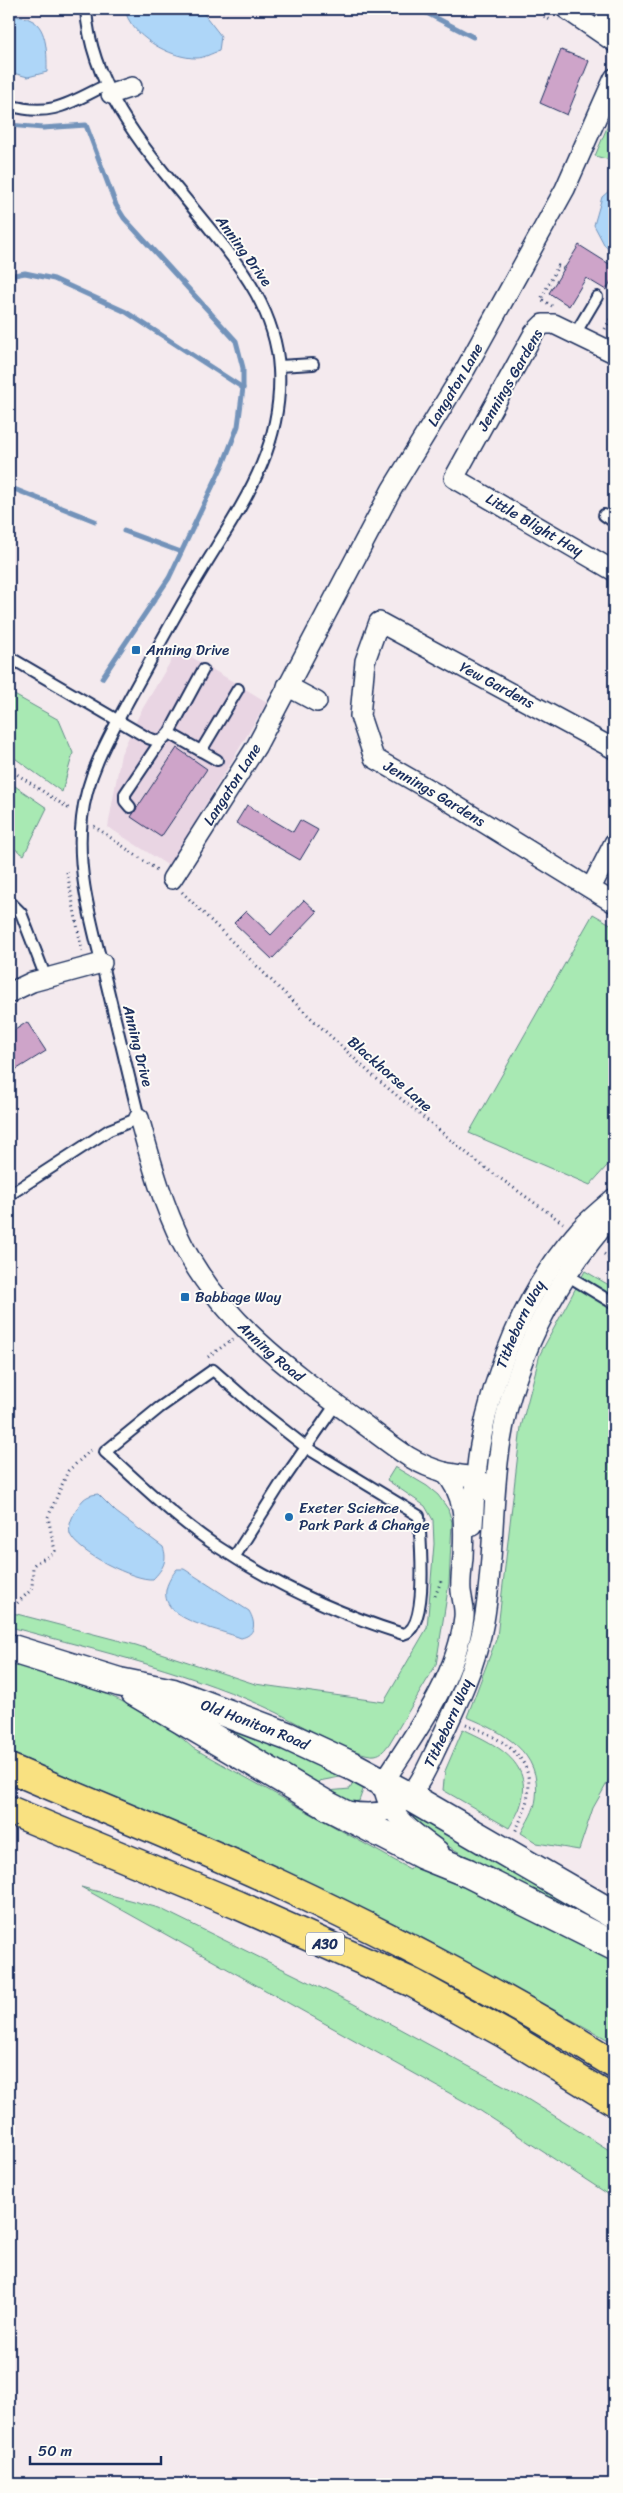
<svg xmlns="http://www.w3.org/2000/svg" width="623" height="2493" font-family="Sriracha,sans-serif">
	<rect width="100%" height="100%" fill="#f4eaee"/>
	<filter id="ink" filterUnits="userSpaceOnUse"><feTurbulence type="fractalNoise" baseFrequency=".02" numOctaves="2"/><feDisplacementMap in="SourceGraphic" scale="10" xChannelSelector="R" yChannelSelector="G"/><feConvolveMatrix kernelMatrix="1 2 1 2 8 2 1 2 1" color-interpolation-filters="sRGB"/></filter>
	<g filter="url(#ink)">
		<path fill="#e9d5e3" d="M178,649L267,702L169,866L108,827L121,754L140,713Z"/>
		<g fill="#a8e9b3" stroke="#628c88">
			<path d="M614,111V161L595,156Z"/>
			<path d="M9,692L59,720L73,753L62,792L9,754Z"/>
			<path d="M9,782L47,808L24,855L9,845Z"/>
			<path d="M593,914L614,926V1158L590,1185L469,1133Z"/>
			<path d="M585,1271L614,1288V1771L593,1808L579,1850L537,1843L521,1833C527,1822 535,1810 536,1798C542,1752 503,1732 467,1717L497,1637L521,1427L540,1354Z"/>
			<path d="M395,1467L427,1486L438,1495L448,1509L452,1522L449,1583L436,1665L389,1744C385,1749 382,1754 375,1755C359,1758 295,1722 278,1713C195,1673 103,1652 14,1628L10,1620L13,1613L136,1645L255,1684L384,1702L427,1628L434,1544L433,1520L425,1506L387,1480Z"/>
			<path d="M9,1661C73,1680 144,1702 193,1748L410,1869L415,1862L496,1904L614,1960V2043L412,1932L242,1851L9,1752Z"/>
			<path d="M214,1720L290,1750L345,1776L319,1781L315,1788L287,1765L218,1727Z"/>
			<path d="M463,1729C494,1744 534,1761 521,1804C519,1812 513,1821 509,1828L443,1790L445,1771Z"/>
			<path d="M354,1781L364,1787L359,1801L346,1803L327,1791L350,1789Z"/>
			<path d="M418,1814L614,1922V1936L429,1836L412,1822L413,1817Z"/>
			<path d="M81,1887L159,1908L352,2003L516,2092L614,2153V2198L476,2108Z"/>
		</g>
		<g fill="#aed6f8" stroke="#7393ba">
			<path d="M125,9H200L221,36L219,51C212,53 204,58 197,58C171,59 129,35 125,9Z"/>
			<path d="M15,16C20,17 27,17 31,20C48,27 47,57 47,72L28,77L9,72V18Z"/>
			<path d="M610,190H614V252L605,246L594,225L602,197Z"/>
			<path d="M98,1494L116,1512L163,1547C168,1560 163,1569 153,1579C135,1581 76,1552 70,1534C68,1525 72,1517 77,1509C82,1499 87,1495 98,1494Z"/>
			<path d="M177,1569H184L249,1611C256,1623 256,1635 241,1638C210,1626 138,1617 177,1569Z"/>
		</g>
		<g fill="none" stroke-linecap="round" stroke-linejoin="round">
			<g stroke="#7393ba" stroke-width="5">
				<path d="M419,9L473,37"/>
				<path d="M9,125L43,128L86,125L116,205L124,218L236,341L243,368V388L238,426L224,462L169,578L102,678"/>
				<path d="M9,276L25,273L54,279L126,312L243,388"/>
				<path d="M9,487L95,521"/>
				<path d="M124,531L181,552"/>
			</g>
		</g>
		<g fill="#cea4c9" stroke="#1b2f5e">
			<path d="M561,50L589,61L567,115L540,103Z"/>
			<path d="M579,245L614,267V276L606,290L586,278L569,306L549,293Z"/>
			<path d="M177,748L207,769L161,837L131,817Z"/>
			<path d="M247,805L293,832L300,820L318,830L300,860L236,823Z"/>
			<path d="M304,900L317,912L272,959L234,923L246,911L271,935Z"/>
			<path d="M27,1022L46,1051L9,1074V1034Z"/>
		</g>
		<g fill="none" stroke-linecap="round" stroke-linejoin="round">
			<g stroke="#1b2f5e" stroke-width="14">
				<g id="lane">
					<path d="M9,105C50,118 70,103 106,85"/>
					<path d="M575,334L597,297"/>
					<path d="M279,366L313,364"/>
					<path d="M604,515L614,522"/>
					<path d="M9,657L148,738L160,742L169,733L203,670"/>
					<path d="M169,733L217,760"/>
					<path d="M201,751L238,689"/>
					<path d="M130,807L125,801V794L160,742"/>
					<path d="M9,901L21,913L46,978"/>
					<path d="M9,1195L109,1130L139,1118C127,1068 115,1019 103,969C91,920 76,870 82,818C86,778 107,740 126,705C148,665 169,626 192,587C233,516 284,456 279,369C276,314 244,270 210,229C159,165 91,96 86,9"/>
					<path d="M565,1274L613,1303"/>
					<path d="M213,1370L255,1407L307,1448L419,1516C420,1538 430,1629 403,1634C339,1614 274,1584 218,1547C177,1520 141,1484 105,1452L159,1408Z"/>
					<path d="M235,1556L280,1485L336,1404"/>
				</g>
			</g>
			<g stroke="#1b2f5e" stroke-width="22">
				<g id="street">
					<path d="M566,9L614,42"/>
					<path d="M599,31L612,9"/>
					<path d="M111,94L132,87"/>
					<path id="s1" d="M614,353L554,324H543L534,333L454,478L614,571"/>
					<path d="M287,686L317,702"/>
					<path id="s2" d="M614,749L379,622L365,661L360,716L374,758L442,797L614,903"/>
					<path id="s3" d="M172,879L256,747L392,489L466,368L565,189L614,78"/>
					<path d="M591,888L614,843"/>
					<path d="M9,993L32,982L102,963"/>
					<path id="s4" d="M139,1118C151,1161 162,1203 182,1243C219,1318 288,1369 354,1417C372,1430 390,1445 409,1457C419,1463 433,1469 444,1472C469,1478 481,1471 494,1498"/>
					<path id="s5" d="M473,1525C475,1499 475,1471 480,1445C493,1372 526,1291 575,1235C586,1221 601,1210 614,1198"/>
					<path id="s6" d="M348,1811C405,1822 417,1789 438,1745C457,1705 476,1666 484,1621C497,1547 489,1470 511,1396C531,1327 566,1268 614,1214"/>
					<path d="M439,1851C415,1833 386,1816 383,1783C415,1733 457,1678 464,1617C465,1608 462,1600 461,1591C460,1581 462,1568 463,1557C464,1526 467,1496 444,1472"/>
				</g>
			</g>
			<g stroke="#1b2f5e" stroke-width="31">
				<g id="secondary">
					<path id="s7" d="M9,1648L119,1682L173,1693L287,1736L354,1767L410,1797L614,1915"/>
					<path d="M135,1692L330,1807L423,1855L468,1873L614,1946"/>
				</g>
			</g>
			<g stroke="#1b2f5e" stroke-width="31">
				<g id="highway">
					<path d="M9,1768C99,1807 190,1843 279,1884C394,1938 507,1997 614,2064"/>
					<path d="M9,1810L238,1905L413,1983L505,2034L614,2101"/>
				</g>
			</g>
			<g stroke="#1b2f5e" stroke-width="3" stroke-dasharray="1 4" stroke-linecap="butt">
				<path d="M531,9L552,21"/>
				<path d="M552,306L541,299L558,266L565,269"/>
				<path d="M605,329L614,311"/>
				<path d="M9,769L71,810"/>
				<path d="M94,826L157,870"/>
				<path d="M67,872L82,951"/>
				<path d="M182,892L278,987L372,1075L480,1164L563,1223"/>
				<path d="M604,1254L614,1261"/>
				<path d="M208,1357L233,1339"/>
				<path d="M435,1596L442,1579"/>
				<path d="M9,1615L11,1609L32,1589L33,1566C39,1558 50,1559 55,1551L48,1517L68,1471L91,1450"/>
				<path d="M466,1724C525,1748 545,1771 515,1832"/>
			</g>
			<use href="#lane" stroke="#fdfcf7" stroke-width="10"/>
			<use href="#street" stroke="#fdfcf7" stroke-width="19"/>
			<use href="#secondary" stroke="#fdfcf7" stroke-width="28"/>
			<use href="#highway" stroke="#f9e181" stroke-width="28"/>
		</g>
	</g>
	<g fill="#1f6fb2" stroke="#fdfcf7" stroke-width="2">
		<rect x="131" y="645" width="10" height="10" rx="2.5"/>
		<rect x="180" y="1292" width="10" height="10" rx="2.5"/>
		<circle cx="289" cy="1517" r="5"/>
	</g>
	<g text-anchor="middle" stroke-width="4" stroke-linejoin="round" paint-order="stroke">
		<rect fill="#fdfcf7" stroke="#5f6c8c" stroke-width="1" x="306" y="1932.5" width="38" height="23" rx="4"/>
		<g font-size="14" font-weight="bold" fill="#1b2f5e">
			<text x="325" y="1949">A30</text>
		</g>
		<g font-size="15" fill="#1b2f5e" stroke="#fdfcf7">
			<text transform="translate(244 251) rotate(54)" y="5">Anning Drive</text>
			<text transform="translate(510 380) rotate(-60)" y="5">Jennings Gardens</text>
			<text dy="5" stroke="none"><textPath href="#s3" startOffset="570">Langaton Lane</textPath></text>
			<text dy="5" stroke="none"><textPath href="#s1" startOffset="349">Little Blight Hay</textPath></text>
			<text transform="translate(497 685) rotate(28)" y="5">Yew Gardens</text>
			<text dy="5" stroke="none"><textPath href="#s3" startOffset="112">Langaton Lane</textPath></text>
			<text dy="5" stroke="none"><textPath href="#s2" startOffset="478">Jennings Gardens</textPath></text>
			<text transform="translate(138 1046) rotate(76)" y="5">Anning Drive</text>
			<text transform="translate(390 1074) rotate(41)" y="5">Blackhorse Lane</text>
			<text dy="5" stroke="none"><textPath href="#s5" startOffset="208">Tithebarn Way</textPath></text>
			<text dy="5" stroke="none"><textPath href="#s4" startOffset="274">Anning Road</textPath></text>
			<text dy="5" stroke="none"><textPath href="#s6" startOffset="149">Tithebarn Way</textPath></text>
			<text dy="5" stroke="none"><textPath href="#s7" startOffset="258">Old Honiton Road</textPath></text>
		</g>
		<g font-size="15" fill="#1b2f5e" stroke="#fdfcf7" text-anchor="start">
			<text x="146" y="655">Anning Drive</text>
			<text x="195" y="1302">Babbage Way</text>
			<text x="299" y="1513">Exeter Science<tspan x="299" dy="17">Park Park &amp; Change</tspan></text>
		</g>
	</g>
	<rect width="623" height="2493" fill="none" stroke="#fdfcf7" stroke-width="30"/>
	<rect x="15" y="15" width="593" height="2463" fill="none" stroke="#1b2f5e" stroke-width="2" filter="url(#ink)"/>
	<path d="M30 2456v8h131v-8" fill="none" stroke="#1b2f5e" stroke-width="2.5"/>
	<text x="38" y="2456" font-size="15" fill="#1b2f5e" stroke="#fdfcf7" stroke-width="4" paint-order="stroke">50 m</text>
</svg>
